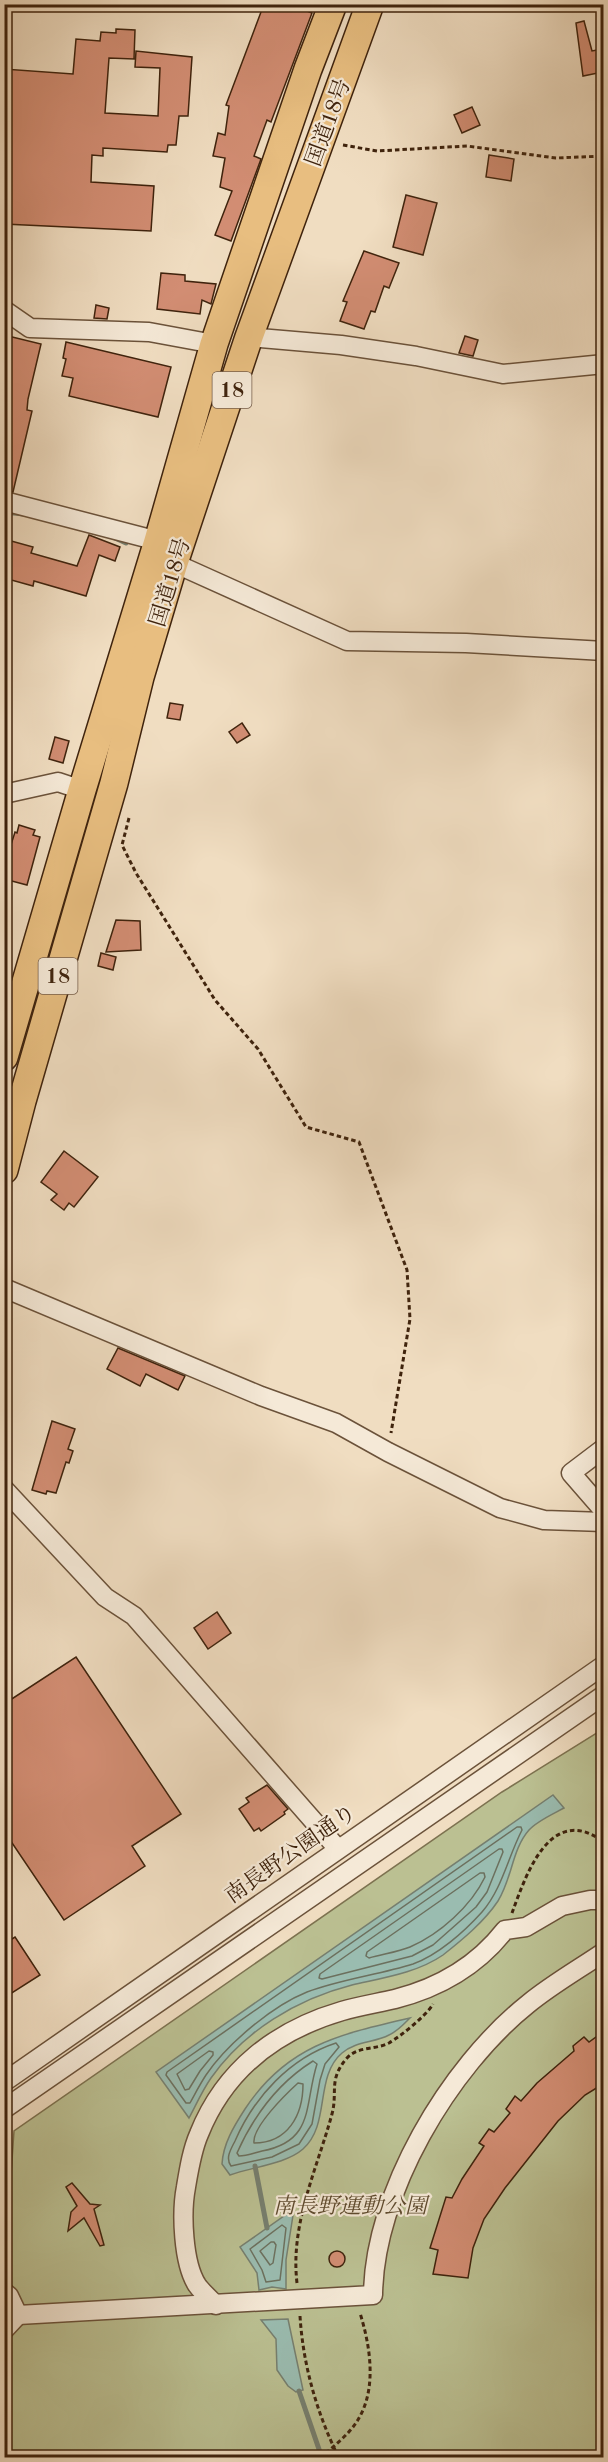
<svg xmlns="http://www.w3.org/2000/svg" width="608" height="2462" font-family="'Old Standard TT','Noto Serif JP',serif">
	<rect width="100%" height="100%" fill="#f0ddc1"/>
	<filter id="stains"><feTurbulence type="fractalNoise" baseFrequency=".00333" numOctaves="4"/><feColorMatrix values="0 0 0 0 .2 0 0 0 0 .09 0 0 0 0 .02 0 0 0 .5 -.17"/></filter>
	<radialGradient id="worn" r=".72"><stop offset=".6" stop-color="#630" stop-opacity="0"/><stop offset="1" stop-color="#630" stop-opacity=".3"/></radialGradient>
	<path fill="#bbc092" stroke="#7d7250" stroke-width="1.5" d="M603,1729V2457L5,2458L4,2277L14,2131L502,1792Z"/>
	<g fill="#9abcb0" stroke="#767f6f" stroke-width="1.5">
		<path d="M553,1795L564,1808C553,1814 537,1821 529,1830C512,1849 512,1879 498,1901C484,1922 462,1940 443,1955C417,1973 382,1978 352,1985C297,1999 244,2031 211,2078C202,2091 196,2105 189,2118L156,2072Z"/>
		<path d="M410,2018C404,2024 398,2031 389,2035C374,2043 356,2041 342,2053C314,2077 331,2124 303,2149C286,2164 252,2167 230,2175L222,2164C223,2144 234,2126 245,2109C287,2045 341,2034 410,2018Z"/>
		<path d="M294,2209L286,2260V2289L272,2287L259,2290L257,2273L240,2247Z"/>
		<path d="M288,2319L303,2390L296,2392L288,2386L277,2370L276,2339L261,2320Z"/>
	</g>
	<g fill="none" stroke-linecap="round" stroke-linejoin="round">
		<g stroke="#6c705e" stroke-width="1.5">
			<path d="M517,1827H521L522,1830C508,1857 502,1889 482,1912C464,1932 438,1955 413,1964C378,1975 342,1979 307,1992C272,2006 227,2044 206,2075C200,2084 195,2094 190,2103H186L166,2075L167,2072Z"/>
			<path d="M499,1849H502L503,1852L487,1892L476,1907L433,1945L412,1956L322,1979L319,1978L320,1974Z"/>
			<path d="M480,1873H484L485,1877C471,1906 440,1934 410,1947C398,1952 383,1954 369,1958L366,1956L367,1952Z"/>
			<path d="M336,2043L339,2047L325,2064L320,2080L312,2124L299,2144L272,2157L231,2166C225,2158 231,2149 235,2141C254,2097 290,2058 336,2043Z"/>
			<path d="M209,2051L213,2052V2055L200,2071L189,2089L185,2090L177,2074Z"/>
			<path d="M313,2061L317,2064C304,2105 315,2141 262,2151C254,2153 246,2156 239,2156L237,2153C254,2115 278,2083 313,2061Z"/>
			<path d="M298,2083L303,2084C303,2115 288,2143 254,2143C252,2127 286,2094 298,2083Z"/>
			<path d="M282,2225L286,2228L280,2280L266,2282L262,2270L250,2249Z"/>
			<path d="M271,2242H274L276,2245L273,2263L270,2265L260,2251Z"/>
		</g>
		<g stroke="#767f6f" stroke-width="5">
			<path d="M4,512L24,514"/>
			<path d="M113,537L126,543"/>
			<path d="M255,2166L267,2228"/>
			<path d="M299,2391L322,2458"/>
		</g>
	</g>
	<g fill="#d28d73" stroke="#3f230d" stroke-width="1.5">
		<path d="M264,4H289L312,13L271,122L267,120L254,156L261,159L231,241L215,235L232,191L220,187L225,158L213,156L218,133L225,135L229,106L226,105Z"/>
		<path d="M584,21L592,51L603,49V72L583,76L576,23Z"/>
		<path d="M116,29L135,30L134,59L109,58L105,113L158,116L160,68L135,67L136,51L192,57L188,116H179L176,145H168L167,152L103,148V156L92,155L91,182L154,186L151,231L4,224V69L73,74L76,39L100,41L101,32L116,33Z"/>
		<path d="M472,107L480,125L462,133L454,115Z"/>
		<path d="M489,155L514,159L511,181L486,177Z"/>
		<path d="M406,195L437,203L423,255L393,247Z"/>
		<path d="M364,251L399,263L389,288L384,286L375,312L371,311L364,329L340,321L347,302L343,301Z"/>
		<path d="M161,273L185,275V281L216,284L211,304L202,300L200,314L157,309Z"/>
		<path d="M96,305L109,308L107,319L94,318Z"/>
		<path d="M4,335L41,344L28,399L27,410L32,411L13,492L4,490Z"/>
		<path d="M465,336L478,340L473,356L459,353Z"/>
		<path d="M66,342L171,367L158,417L69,396L73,378L62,376L66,359L63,358Z"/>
		<path d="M89,535L120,547L115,561L99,555L86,596L34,581L33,586L4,578V539L33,547L31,553L77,566Z"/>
		<path d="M170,703L183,705L180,720L167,718Z"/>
		<path d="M242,723L250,735L237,743L229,732Z"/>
		<path d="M55,737L69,741L63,763L49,759Z"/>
		<path d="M19,825L35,830L33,835L40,837L27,885L4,879V867L15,832L17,833Z"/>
		<path d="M116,920L140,921L141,950L106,952Z"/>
		<path d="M101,953L116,957L113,970L98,966Z"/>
		<path d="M64,1151L98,1177L74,1207L69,1203L64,1210L51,1200L57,1194L41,1182Z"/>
		<path d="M118,1348L185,1376L178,1390L146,1374L140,1386L107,1369Z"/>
		<path d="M52,1421L75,1429L68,1449L73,1451L69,1463L66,1462L56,1493L47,1491L46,1494L32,1490Z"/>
		<path d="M217,1612L231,1633L208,1649L194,1628Z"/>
		<path d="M76,1657L181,1814L132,1846L145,1866L64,1920L4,1831V1704Z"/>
		<path d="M267,1785L288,1809L284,1812L285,1814L261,1831L259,1828L254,1831L239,1809L249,1802L246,1798Z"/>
		<path d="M15,1937L40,1975L4,1998V1944Z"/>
		<path d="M603,2032V2084L585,2095L558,2121L505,2188L484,2219L473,2248L468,2278L433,2274L438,2250L430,2248L446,2197L452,2198L462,2179L484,2146L479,2143L489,2129L494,2132L510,2113L506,2109L515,2096L521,2101L537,2083L574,2051L573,2046L584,2037L589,2042Z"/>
		<path d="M72,2183L90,2204L100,2205L94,2209L104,2245L100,2246L84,2218L68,2231L71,2212L77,2206L66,2187Z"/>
		<circle cx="337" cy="2259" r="8"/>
	</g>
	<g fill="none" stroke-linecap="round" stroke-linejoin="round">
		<g stroke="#6b523a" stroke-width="21">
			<g id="minor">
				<path d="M4,310L30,328L149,332L214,344"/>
				<path d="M249,337L341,345L416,356L503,374L604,364"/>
				<path d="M4,501L158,541"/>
				<path d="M174,563L347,641L466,643L604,651"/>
				<path d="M4,794L58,782L82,790"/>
				<path d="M4,1288L261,1396L336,1423L388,1452L500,1508L544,1520L604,1522"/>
				<path d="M604,1448L571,1473L604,1511"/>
				<path d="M4,1489L105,1597L134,1616L338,1849"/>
				<path d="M4,2082L604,1665"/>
				<path d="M4,2109L604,1695"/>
				<path d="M4,2292L9,2296L18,2315L4,2330"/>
				<path d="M216,2305C210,2299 202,2292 197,2285C183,2263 181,2213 186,2187C189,2169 192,2150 199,2134C225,2069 277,2030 342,2011C359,2006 378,2003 395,1999C438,1988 477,1966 505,1930L526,1927L562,1906L590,1900H604"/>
				<path d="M18,2315L373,2295C374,2193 449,2067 528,2004C551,1985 579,1969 604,1952"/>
			</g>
		</g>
		<g stroke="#3f230d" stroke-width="30">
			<g id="highway">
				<path d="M4,1057L82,790L158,541L214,344L308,69L333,4"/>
				<path d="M4,1170L22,1101L114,783L140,677L174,563L249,337L370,4"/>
			</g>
		</g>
		<g stroke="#3f230d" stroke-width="3" stroke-dasharray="4.5 3" stroke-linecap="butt">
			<path d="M343,145L377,151L467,146L556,158L604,156"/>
			<path d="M129,818L122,845L136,873L215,1000L258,1049L306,1127L359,1142L407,1270L410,1319L391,1433"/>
			<path d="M512,1913C526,1875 550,1802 604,1842"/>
			<path d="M297,2283C290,2224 317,2169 332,2114C338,2091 328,2080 347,2058C358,2046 375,2050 389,2043C401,2036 427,2015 433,2004"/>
			<path d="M300,2316C303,2365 317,2414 339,2458"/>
			<path d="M320,2458C333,2447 351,2433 359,2418C377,2387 370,2345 360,2313"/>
		</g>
		<use href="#minor" stroke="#f5e9d7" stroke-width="18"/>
		<use href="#highway" stroke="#e8be80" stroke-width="27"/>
	</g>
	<g text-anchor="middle" stroke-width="4.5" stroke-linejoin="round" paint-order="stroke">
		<g fill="#f5e9d7" stroke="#765e4a" stroke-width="1.5">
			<rect x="212.5" y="372" width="39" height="36" rx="4.5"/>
			<rect x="38.5" y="958" width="39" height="36" rx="4.5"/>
		</g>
		<g font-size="21" font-weight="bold" fill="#3f230d">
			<text x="232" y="397">18</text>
			<text x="58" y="983">18</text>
		</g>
		<g font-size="22" fill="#3f230d" stroke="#f5e9d7">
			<text transform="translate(327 122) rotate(-70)" y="8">国道18号</text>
			<text transform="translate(169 582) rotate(-73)" y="8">国道18号</text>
			<text transform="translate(290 1853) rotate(-35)" y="8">南長野公園通り</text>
		</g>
		<g font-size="22" font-style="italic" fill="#5e4a2e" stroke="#f5e9d7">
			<text x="350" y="2213">南長野運動公園</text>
		</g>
	</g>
	<rect width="608" height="2462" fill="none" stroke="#f0ddc1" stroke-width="24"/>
	<rect x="6" y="6" width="596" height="2450" fill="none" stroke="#3f230d" stroke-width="3"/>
	<rect x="12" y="12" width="584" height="2438" fill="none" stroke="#3f230d" stroke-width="1.5"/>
	<rect width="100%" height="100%" filter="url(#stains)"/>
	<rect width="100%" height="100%" fill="url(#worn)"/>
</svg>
